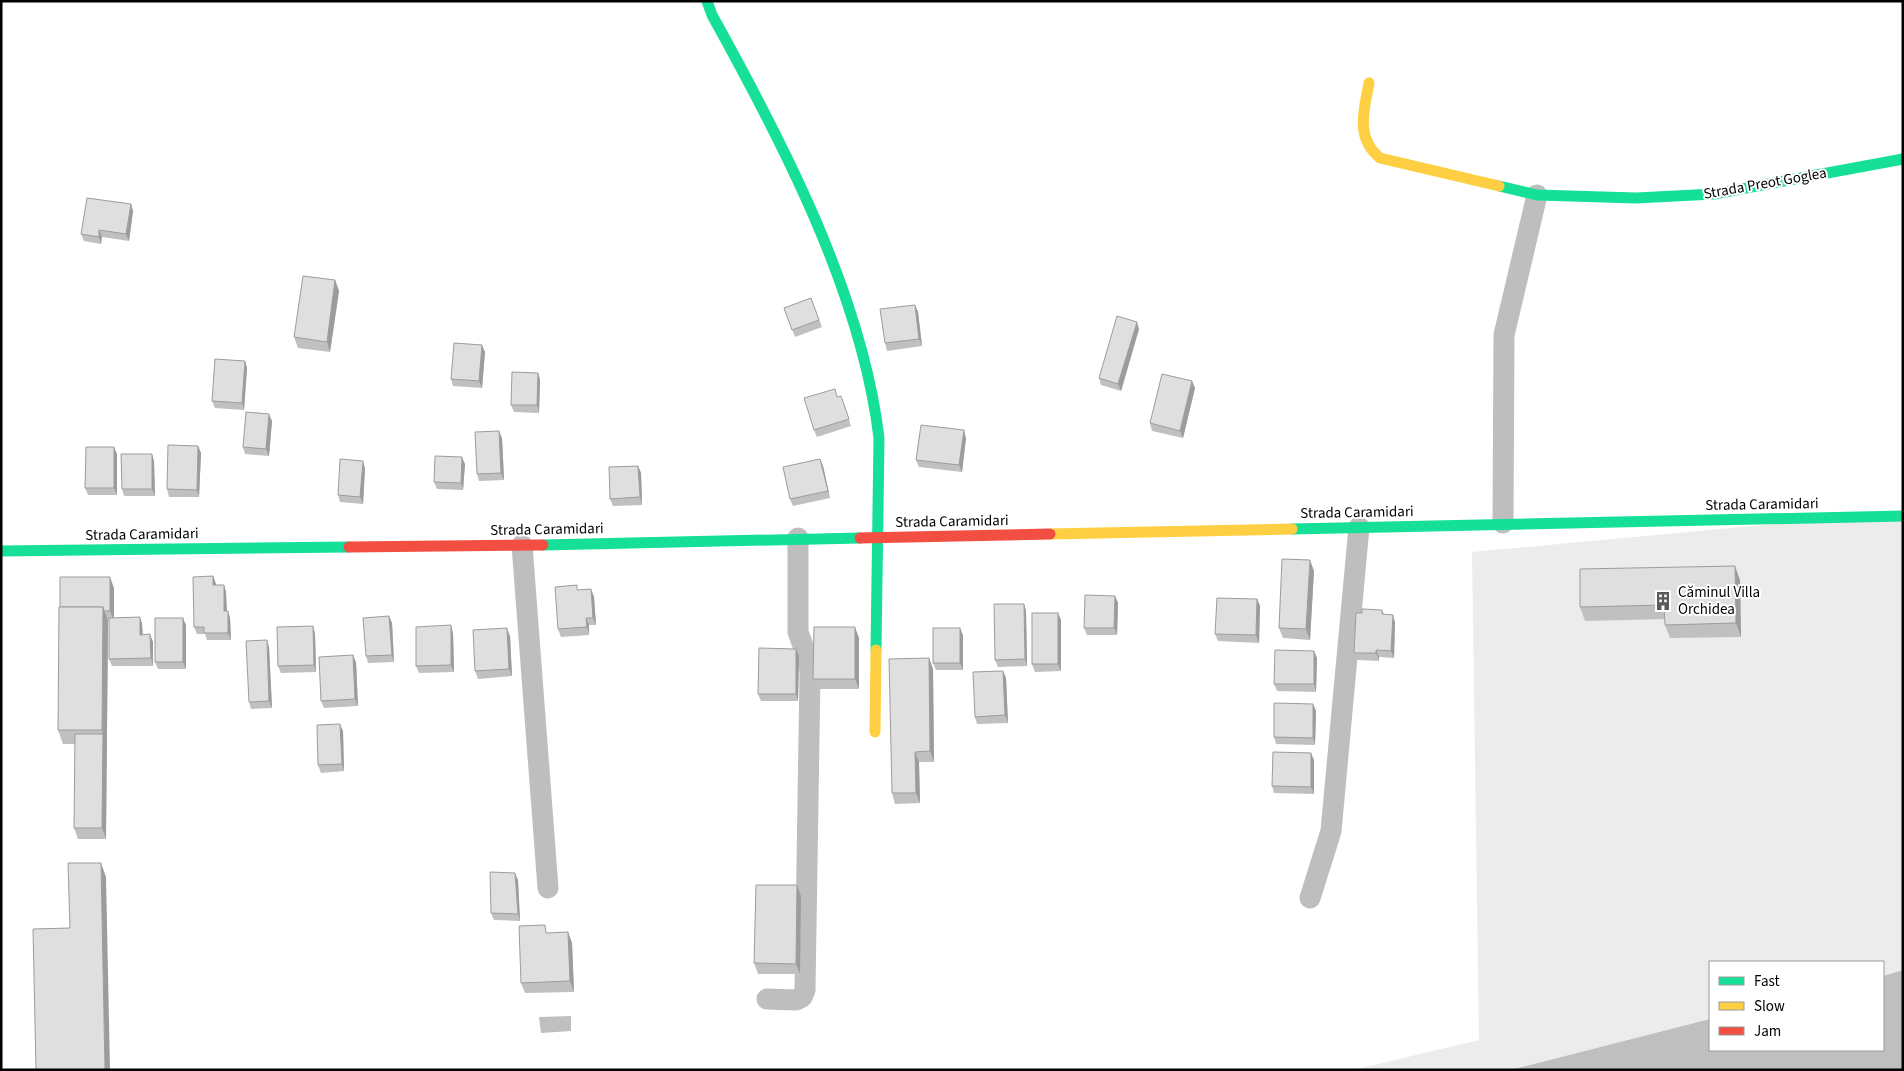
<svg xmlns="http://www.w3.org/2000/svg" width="1904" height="1071" font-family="'Source Sans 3',sans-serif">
	<rect width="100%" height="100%" fill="#fff"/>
	<path fill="#ececec" d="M1903,512V970L1883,976V962H1710V1019L1510,1070H1353L1479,1040L1472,552Z"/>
	<g fill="#bfbfbf">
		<path d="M1903,970V1070H1510L1710,1019V1050H1883V976Z"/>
		<path d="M571,1016V1031L541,1033L539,1017Z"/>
	</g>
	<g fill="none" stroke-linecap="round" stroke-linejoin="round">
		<g stroke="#bebebe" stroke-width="21">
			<path d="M1503,523L1504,335L1537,195"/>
			<path d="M522,545L548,888"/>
			<path d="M1310,898L1331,831L1359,527"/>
			<path d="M767,999L796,1000L802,997L805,990L810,674L809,662L798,632V538"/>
		</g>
		<g stroke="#16e098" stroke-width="11">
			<path d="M707,1L712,15C782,141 862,294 879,438L876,650"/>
			<path d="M1499,186L1537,195L1636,198L1714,194L1903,159"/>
			<path d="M1292,529L1903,516"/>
			<path d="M543,545L860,538"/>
			<path d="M1,551L349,547"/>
		</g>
		<g stroke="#ffcf43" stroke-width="11">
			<path d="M1369,83C1364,110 1355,138 1380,158L1499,186"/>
			<path d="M1050,534L1292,529"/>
			<path d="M875,732L876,650"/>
		</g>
		<g stroke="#f24e42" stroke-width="11">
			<path d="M860,538L1050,534"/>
			<path d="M349,547L543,545"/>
		</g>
	</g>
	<g fill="#c0c0c0">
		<path d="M131,204L133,211L129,241L102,237L101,244L84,241L81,234Z"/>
		<path d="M335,280L339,291L330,352L298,348L294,337Z"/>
		<path d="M811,298L822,327L795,337L784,308Z"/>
		<path d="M915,305L918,312L922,346L887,351L885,343Z"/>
		<path d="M1139,329L1121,391L1101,385L1099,378Z"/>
		<path d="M485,352L482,388L453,386L451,379Z"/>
		<path d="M245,361L247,368L244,410L215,408L212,401Z"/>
		<path d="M538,373L540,380L539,413L514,412L511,405Z"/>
		<path d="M1192,381L1195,388L1183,438L1152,431L1150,423Z"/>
		<path d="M838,397L844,403L851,426L817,437L814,430Z"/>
		<path d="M272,421L269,456L245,454L243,447Z"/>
		<path d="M502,438L504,480L479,481L477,474Z"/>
		<path d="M966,438L962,472L919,467L916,460Z"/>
		<path d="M198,446L201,453L199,497H169L167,489Z"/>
		<path d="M117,454V495H88L85,488Z"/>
		<path d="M820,459L823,466L830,498L793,506L790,499Z"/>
		<path d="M154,461L155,496H124L122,489Z"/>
		<path d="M465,464L463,490L437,489L434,482Z"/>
		<path d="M638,466L641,473L642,505L613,506L610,499Z"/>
		<path d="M365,468L363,504L340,502L338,495Z"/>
		<path d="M1314,571L1310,640L1283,638L1279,628Z"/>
		<path d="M213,576L216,585H224L226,592L227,611H228L230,618L231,640H207L205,634H197L194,627Z"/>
		<path d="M1740,580L1741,637L1670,638L1665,625V619L1585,621L1580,607Z"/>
		<path d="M114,588V618L140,617L142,624L143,635L153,642V666H112L109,659V621H108L106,839H78L74,828L75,744H63L58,730L60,607Z"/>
		<path d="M591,589L594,597L596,625H589V635L561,637L558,629L579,590Z"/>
		<path d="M1115,596L1118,603L1117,635H1087L1084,628Z"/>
		<path d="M1257,599L1260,606L1259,643L1218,641L1215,634Z"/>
		<path d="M1024,604L1026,611L1027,666L998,667L995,660Z"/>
		<path d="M1382,610L1384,614L1395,622L1394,658L1379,657V661L1357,660L1354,653L1362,613Z"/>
		<path d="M1058,613L1061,620V671L1035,672L1032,664Z"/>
		<path d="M389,616L392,623L394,662L368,663L366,656Z"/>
		<path d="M186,625V669H158L155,662Z"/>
		<path d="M313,626L315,634L316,672L281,673L278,666Z"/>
		<path d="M453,633L454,672L419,673L416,666Z"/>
		<path d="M963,635V670H936L933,663Z"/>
		<path d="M510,636L512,676L478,679L475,671Z"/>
		<path d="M859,638V689H817L813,679Z"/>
		<path d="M269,647L272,708L251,709L249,702Z"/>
		<path d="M796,649L799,656L798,701H761L758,694Z"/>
		<path d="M929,658L933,669L934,762H919L920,803L895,804L892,793Z"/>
		<path d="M1317,658L1316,692L1277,691L1274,684Z"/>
		<path d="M356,662L358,706L324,708L321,701Z"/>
		<path d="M1003,671L1006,678L1008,723L977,724L975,717Z"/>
		<path d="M1313,704L1316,711L1315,745L1276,744L1274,737Z"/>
		<path d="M343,731L344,771L321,773L318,765Z"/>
		<path d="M1314,760V794L1274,793L1272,786Z"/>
		<path d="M518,880L520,921L494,920L491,913Z"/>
		<path d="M801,896L800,974H758L754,963Z"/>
		<path d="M568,932L572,943L574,992L525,993L521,983L548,933Z"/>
	</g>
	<g fill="#9c9c9c">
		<path d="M131,204L133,211L129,241L126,234Z"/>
		<path d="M99,230L102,237L101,244L99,237Z"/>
		<path d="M335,280L339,291L330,352L327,342Z"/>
		<path d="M915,305L918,312L922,346L919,339Z"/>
		<path d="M1137,322L1139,329L1121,391L1118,384Z"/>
		<path d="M482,345L485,352L482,388L479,381Z"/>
		<path d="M245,361L247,368L244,410L242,403Z"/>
		<path d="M538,373L540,380L539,413L537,405Z"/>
		<path d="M1192,381L1195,388L1183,438L1180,431Z"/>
		<path d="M269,414L272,421L269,456L266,449Z"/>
		<path d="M964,430L966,438L962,472L959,465Z"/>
		<path d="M499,431L502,438L504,480L501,473Z"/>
		<path d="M198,446L201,453L199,497L197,490Z"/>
		<path d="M114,447L117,454V495L114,488Z"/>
		<path d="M152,454L154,461L155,496L152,489Z"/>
		<path d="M462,457L465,464L463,490L461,483Z"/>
		<path d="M820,459L823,466L830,498L828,491Z"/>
		<path d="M363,461L365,468L363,504L360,497Z"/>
		<path d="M638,466L641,473L642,505L640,497Z"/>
		<path d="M1310,560L1314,571L1310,640L1306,629Z"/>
		<path d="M1735,566L1740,580L1741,637L1736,623Z"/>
		<path d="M213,576L216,584V592L213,585Z"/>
		<path d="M110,577L114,588V621L110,611Z"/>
		<path d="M224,585L226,592L227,618L224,611Z"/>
		<path d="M591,589L594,597L596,625L593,618Z"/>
		<path d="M1115,596L1118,603L1117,635L1114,628Z"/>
		<path d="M1257,599L1260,606L1259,643L1256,635Z"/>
		<path d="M1024,604L1026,611L1027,666L1025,659Z"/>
		<path d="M103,607L108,621L106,839L102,828Z"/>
		<path d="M228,611L230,618L231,640L228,633Z"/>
		<path d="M1058,613L1061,620V671L1058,664Z"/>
		<path d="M1393,615L1395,622L1394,658L1391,651Z"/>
		<path d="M389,616L392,623L394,662L392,655Z"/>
		<path d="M140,617L142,624L143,642L140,635Z"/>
		<path d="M183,618L186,625V669L183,662Z"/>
		<path d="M586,618L589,625V635L587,627Z"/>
		<path d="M451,625L453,633L454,672L451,665Z"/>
		<path d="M313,626L315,634L316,672L314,665Z"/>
		<path d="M855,627L859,638V689L855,679Z"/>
		<path d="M507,628L510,636L512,676L509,669Z"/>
		<path d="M960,628L963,635V670L960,663Z"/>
		<path d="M150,634L153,642V666L151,658Z"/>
		<path d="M267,640L269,647L272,708L269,701Z"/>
		<path d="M796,649L799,656L798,701L796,694Z"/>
		<path d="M1376,650L1379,657V661L1376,653Z"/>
		<path d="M1314,651L1317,658L1316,692L1314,684Z"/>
		<path d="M353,655L356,662L358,706L355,699Z"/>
		<path d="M929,658L933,669L934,762L930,751Z"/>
		<path d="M1003,671L1006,678L1008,723L1005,715Z"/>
		<path d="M1313,704L1316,711L1315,745L1313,738Z"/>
		<path d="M340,724L343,731L344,771L342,764Z"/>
		<path d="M915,752L919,762L920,803L916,793Z"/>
		<path d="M1311,753L1314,760V794L1311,787Z"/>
		<path d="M101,863L106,877L110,1070H105Z"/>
		<path d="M515,873L518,880L520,921L518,914Z"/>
		<path d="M797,885L801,896L800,974L796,964Z"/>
		<path d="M568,932L572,943L574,992L570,981Z"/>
	</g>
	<g fill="#dfdfdf" stroke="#9c9c9c">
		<path d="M87,198L131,204L126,234L99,230V237L81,234Z"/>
		<path d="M303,276L335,280L327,342L294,337Z"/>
		<path d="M811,298L819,320L792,330L784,308Z"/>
		<path d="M915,305L919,339L885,343L880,309Z"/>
		<path d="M1117,316L1137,322L1118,384L1099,378Z"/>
		<path d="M454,343L482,345L479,381L451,379Z"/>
		<path d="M215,359L245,361L242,403L212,401Z"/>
		<path d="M512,372L538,373L537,405H511Z"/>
		<path d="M1162,374L1192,381L1180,431L1150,423Z"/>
		<path d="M835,389L837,397L841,396L849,419L814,430L804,398Z"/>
		<path d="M246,412L269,414L266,449L243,447Z"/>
		<path d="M921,425L964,430L959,465L916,460Z"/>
		<path d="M499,431L501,473L477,474L475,432Z"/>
		<path d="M168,445L198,446L197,490L167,489Z"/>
		<path d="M86,447H114V488H85Z"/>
		<path d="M121,454H152V489H122Z"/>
		<path d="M435,456L462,457L461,483L434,482Z"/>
		<path d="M340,459L363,461L360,497L338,495Z"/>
		<path d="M820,459L828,491L790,499L783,467Z"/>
		<path d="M638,466L640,497L610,499L609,467Z"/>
		<path d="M1282,559L1310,560L1306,629L1279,628Z"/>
		<path d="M1735,566L1736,623L1665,625L1664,605L1580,607V569Z"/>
		<path d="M213,576V585H224V611H228V633H204V627H194L193,577Z"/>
		<path d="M60,577H110V611H104L103,607H60Z"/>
		<path d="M577,585V590L591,589L593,618H586L587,627L558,629L555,587Z"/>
		<path d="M1085,595L1115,596L1114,628H1084Z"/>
		<path d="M1217,598L1257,599L1256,635L1215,634Z"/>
		<path d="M994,604H1024L1025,659L995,660Z"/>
		<path d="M59,607H103L102,730H58Z"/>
		<path d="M1362,609L1382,610V614L1393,615L1391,651L1376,650V653H1354L1356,613H1362Z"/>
		<rect x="1032" y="613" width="26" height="51"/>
		<path d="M389,616L392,655L366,656L363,618Z"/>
		<path d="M140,617V635L150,634L151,658L109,659V618Z"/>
		<rect x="155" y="618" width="28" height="44"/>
		<path d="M451,625V665L416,666V627Z"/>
		<path d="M313,626L314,665L278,666L277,627Z"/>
		<path d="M814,627H855V679H813Z"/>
		<path d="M507,628L509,669L475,671L473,630Z"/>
		<rect x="933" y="628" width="27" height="35"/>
		<path d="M267,640L269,701L249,702L246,641Z"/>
		<path d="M759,648L796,649V694H758Z"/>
		<path d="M1275,650L1314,651V684H1274Z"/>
		<path d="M353,655L355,699L321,701L319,657Z"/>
		<path d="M929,658L930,751L915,752L916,793H892L889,659Z"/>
		<path d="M1003,671L1005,715L975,717L973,672Z"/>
		<path d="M1274,703L1313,704V738L1274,737Z"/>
		<path d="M340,724L342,764L318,765L317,725Z"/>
		<path d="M75,734H103L102,828H74Z"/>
		<path d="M1273,752L1311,753V787L1272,786Z"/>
		<path d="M68,863H101L105,1070H36L33,929L70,928Z"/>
		<path d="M490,872L515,873L518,914L491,913Z"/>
		<path d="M756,885H797L796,964L754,963Z"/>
		<path d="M545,925L546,933L568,932L570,981L521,983L519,926Z"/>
	</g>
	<defs>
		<g id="building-bare" transform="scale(1.5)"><path d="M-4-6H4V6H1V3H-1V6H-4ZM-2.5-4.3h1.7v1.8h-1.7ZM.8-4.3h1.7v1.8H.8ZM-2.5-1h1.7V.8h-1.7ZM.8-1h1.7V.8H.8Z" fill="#595959" stroke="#fff" stroke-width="2.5" paint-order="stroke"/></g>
	</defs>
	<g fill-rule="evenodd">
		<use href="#building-bare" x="1663" y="601"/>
	</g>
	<g text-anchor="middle" stroke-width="4" stroke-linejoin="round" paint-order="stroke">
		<g font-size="15" fill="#000" stroke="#fff">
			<text transform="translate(1765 183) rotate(-10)" y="5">Strada Preot Goglea</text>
			<text transform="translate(1762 504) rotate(-1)" y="5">Strada Caramidari</text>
			<text transform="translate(1357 512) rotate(-1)" y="5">Strada Caramidari</text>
			<text transform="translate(952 521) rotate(-1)" y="5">Strada Caramidari</text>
			<text transform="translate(547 529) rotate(-1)" y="5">Strada Caramidari</text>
			<text transform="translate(142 534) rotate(-1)" y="5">Strada Caramidari</text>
		</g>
		<g font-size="15" fill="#000" stroke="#fff" text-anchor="start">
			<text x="1678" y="597">Căminul Villa<tspan x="1678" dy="17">Orchidea</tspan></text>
		</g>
	</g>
	<rect width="1904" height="1071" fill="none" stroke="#000000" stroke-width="5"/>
	<rect x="1709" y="961" width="175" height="90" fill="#ffffff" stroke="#999999"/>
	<rect x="1719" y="977" width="25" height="8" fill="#16e098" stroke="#999999"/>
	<text x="1754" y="986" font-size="15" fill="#000000">Fast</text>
	<rect x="1719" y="1002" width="25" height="8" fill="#ffcf43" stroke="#999999"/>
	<text x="1754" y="1011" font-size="15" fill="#000000">Slow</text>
	<rect x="1719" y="1027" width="25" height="8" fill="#f24e42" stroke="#999999"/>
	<text x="1754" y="1036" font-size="15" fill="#000000">Jam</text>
</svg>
